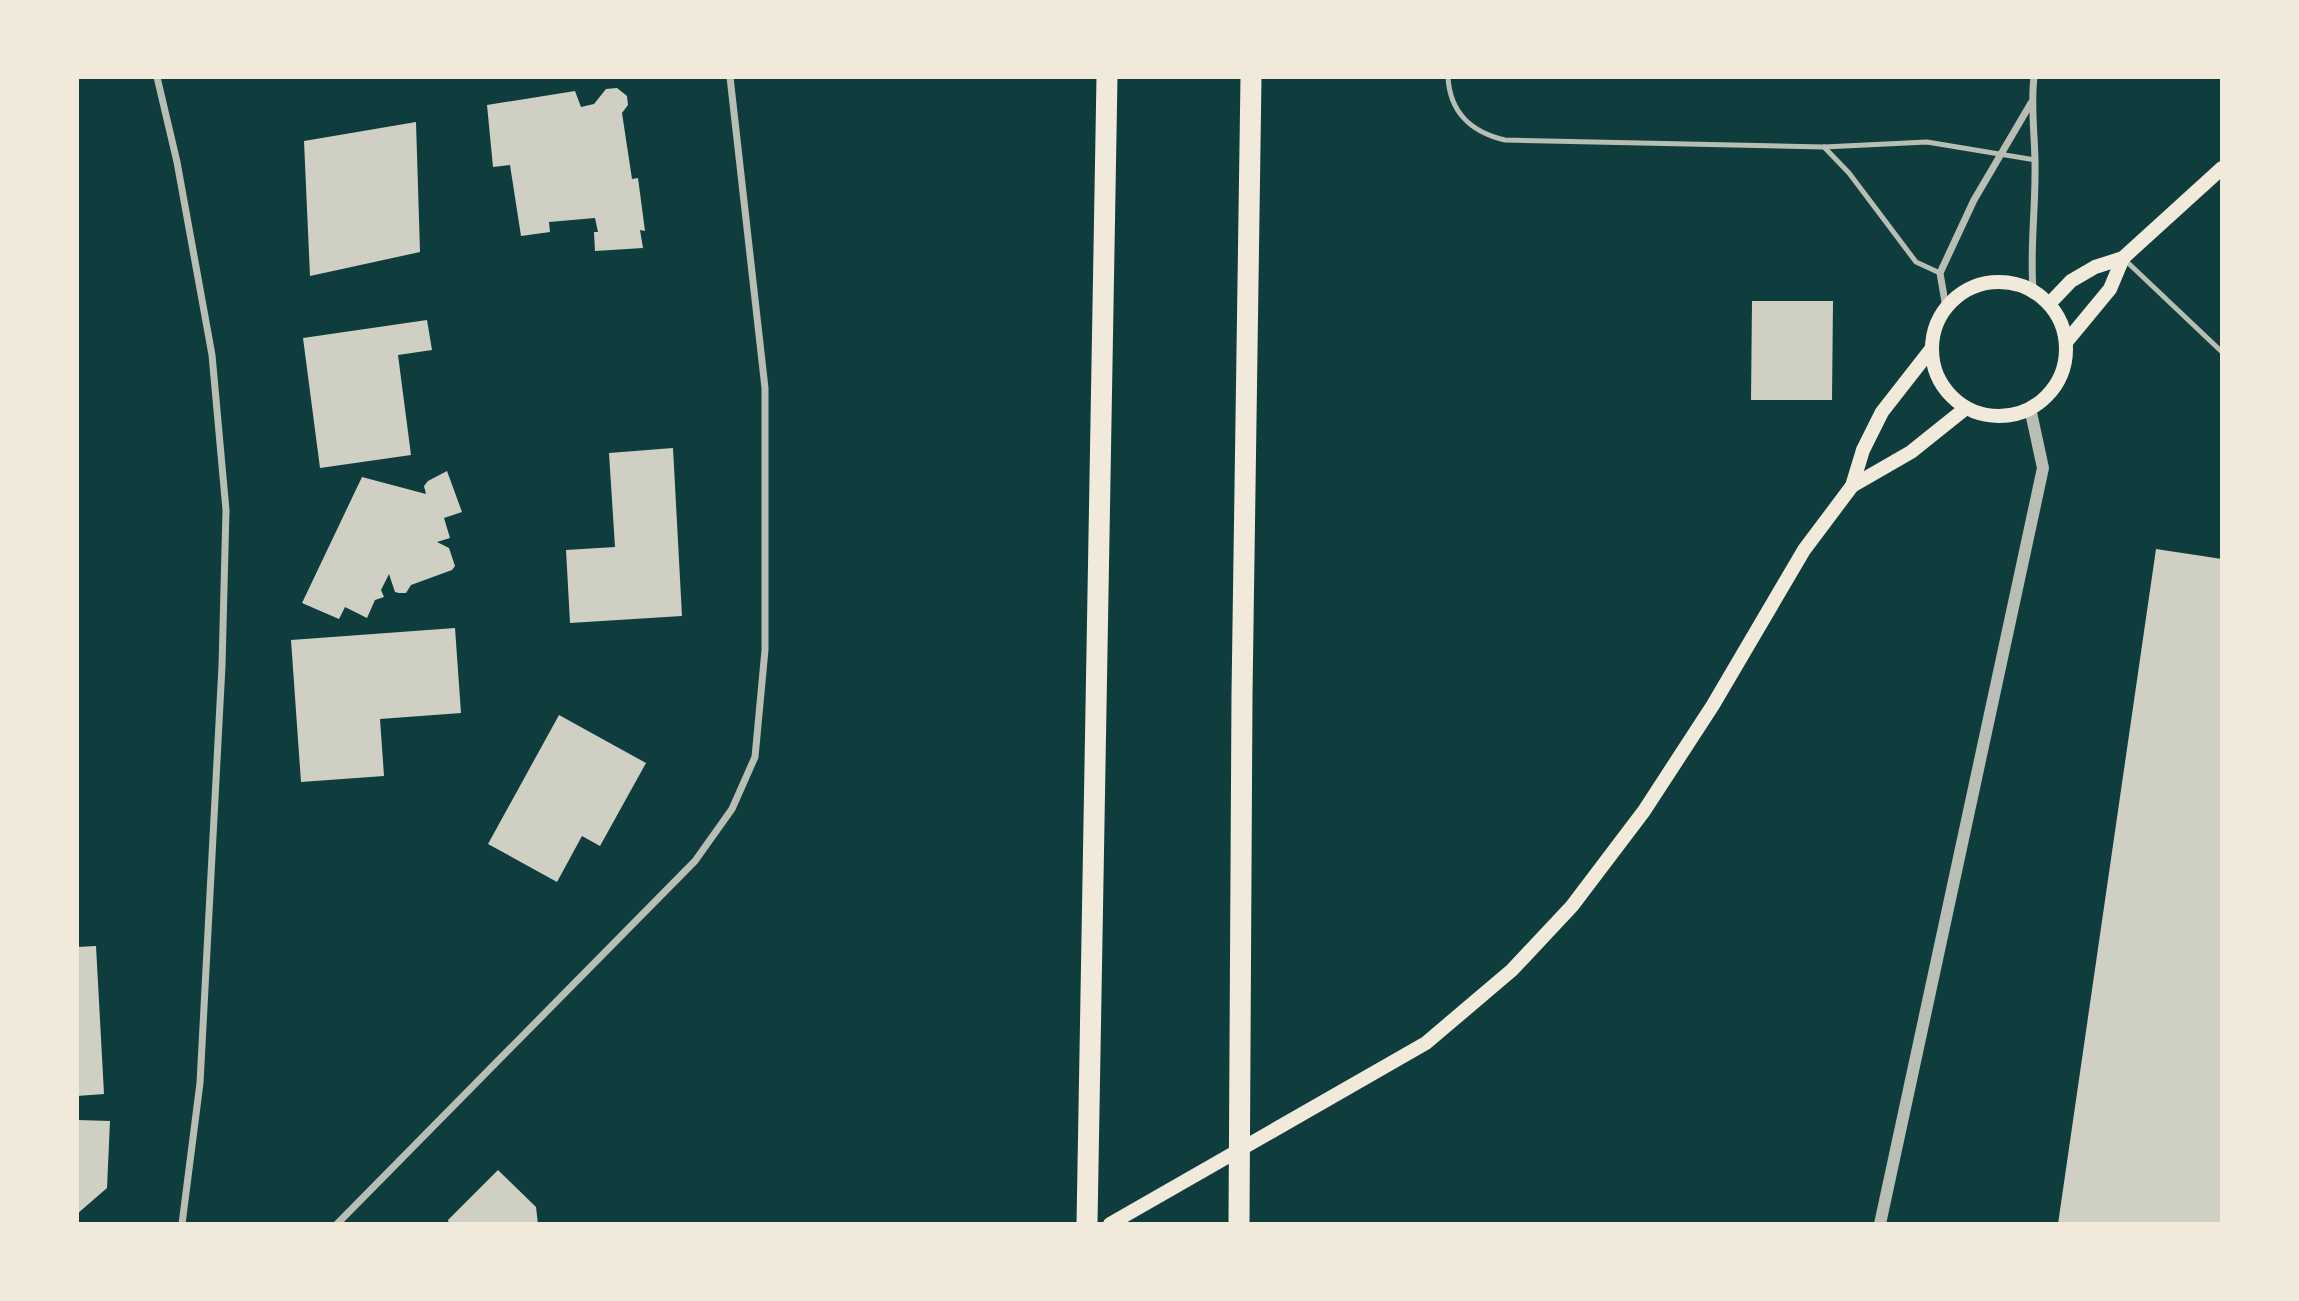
<svg xmlns="http://www.w3.org/2000/svg" width="2299" height="1301" font-family="Poppins,sans-serif">
	<rect width="100%" height="100%" fill="#0f3d3e"/>
	<g fill="#cfcfc3">
		<path d="M617,88L627,96L628,105L622,113L632,179L638,178L645,231L640,230L643,248L595,251L594,232H598L595,218L549,222L550,232L521,236L510,165L493,167L487,105L575,91L581,107L594,104L606,89Z"/>
		<path d="M416,122L420,252L310,276L304,141Z"/>
		<path d="M1752,301H1833L1832,400H1751Z"/>
		<path d="M427,320L432,350L398,355L411,455L320,468L303,338Z"/>
		<path d="M673,448L682,616L570,623L566,550L615,547L609,453Z"/>
		<path d="M447,471L462,512L444,518L450,538L437,542L449,548L455,566L452,570L411,585L406,593H399L395,592L389,574L381,590L384,597L375,600L367,618L345,607L339,619L302,603L362,477L426,494L424,486L428,481Z"/>
		<path d="M2156,549L2222,559V1224H2058Z"/>
		<path d="M455,628L461,713L380,719L384,776L301,782L291,640Z"/>
		<path d="M559,715L646,763L600,846L582,836L557,882L488,844Z"/>
		<path d="M96,946L104,1094L77,1096V947Z"/>
		<path d="M77,1120L110,1121L107,1188L77,1214Z"/>
		<path d="M498,1170L536,1207L538,1224H449L448,1220Z"/>
	</g>
	<g fill="none" stroke-linecap="round" stroke-linejoin="round">
		<g stroke="#b8beb3" stroke-width="5">
			<path d="M1448,77C1450,114 1472,132 1505,140L1824,147L1927,142L2035,160"/>
			<path d="M1824,147L1849,173L1916,262L1940,273"/>
			<path d="M2125,260L2222,352"/>
		</g>
		<g stroke="#b8beb3" stroke-width="7">
			<path d="M157,77L177,162L212,355L226,510L222,666L200,1083L182,1224"/>
			<path d="M2033,289C2030,251 2035,214 2035,175C2036,142 2030,110 2034,77"/>
			<path d="M1946,308L1940,273L1974,200L2031,103"/>
			<path d="M337,1224L695,861L732,809L755,757L765,650V388L730,77"/>
		</g>
		<path stroke="#b8beb3" stroke-width="12" d="M1880,1224L2043,468L2030,408"/>
		<g stroke="#f1e9da" stroke-width="14">
			<circle cx="1999" cy="349" r="67"/>
			<path d="M2050,303L2071,281L2095,267L2123,258L2222,168"/>
			<path d="M2067,341L2110,289L2123,258"/>
			<path d="M1852,486L1911,452L1966,408"/>
			<path d="M1110,1224L1426,1043L1512,970L1572,906L1644,811L1713,705L1804,550L1852,486L1863,450L1882,412L1932,348"/>
		</g>
		<g stroke="#f1e9da" stroke-width="21">
			<path d="M1087,1224L1107,77"/>
			<path d="M1239,1224L1242,694L1251,77"/>
		</g>
	</g>
	<rect width="2299" height="1301" fill="none" stroke="#f1e9da" stroke-width="158"/>
</svg>
